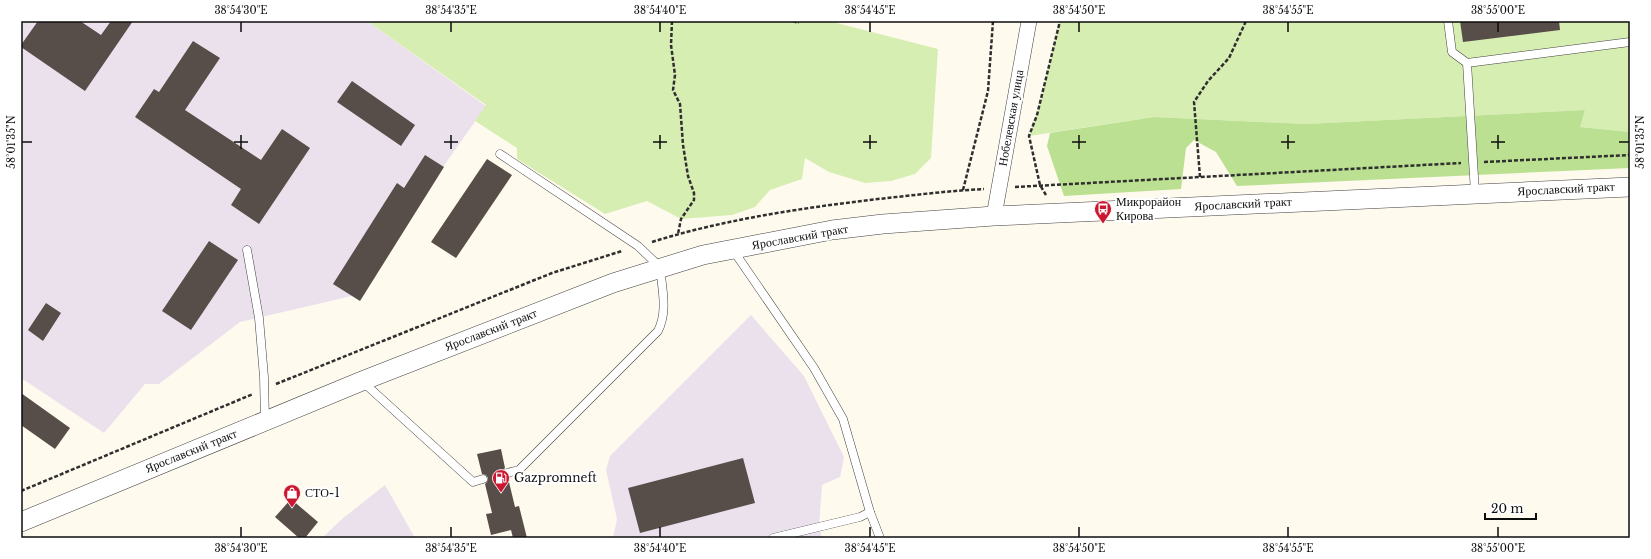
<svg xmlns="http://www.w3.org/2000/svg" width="1651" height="559" font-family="'Libre Baskerville',serif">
	<rect width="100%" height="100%" fill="#fffaee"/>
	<g fill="#ebe1ed">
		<path d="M21,21H367L486,106L352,296L240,322L159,384H145L104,433L21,378Z"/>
		<path d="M751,315L804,376L844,457L840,477L822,485L819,527L822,538H613L617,519L606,470L610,456Z"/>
		<path d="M385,485L415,538H322L342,519Z"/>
	</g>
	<g fill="#d7eeb3">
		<path d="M367,21H829L938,49L931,158L915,174L891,181L865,183L829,172L805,158L802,179L770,190L755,207L732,215L681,219L647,201L605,214L517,159V148L475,121L486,105Z"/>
		<path d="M1060,21H1630V132L1580,127L1585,110L1306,124L1154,117L1029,136L1037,115Z"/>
	</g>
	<path fill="#bbe091" d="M1585,110L1580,127L1630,132V168L1237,186L1216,152L1194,140L1186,148L1181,189L1064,196L1047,146L1050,133L1154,117L1306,124Z"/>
	<g fill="#574d49">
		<path d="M38,21H80L101,35L111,21H133L85,91L21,47V45Z"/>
		<path d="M1460,21H1559L1560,30L1463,42Z"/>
		<path d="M193,41L220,58L185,110L261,160L282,129L310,148L259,224L231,205L241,189L135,117L154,89L159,92Z"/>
		<path d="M352,81L415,125L401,146L337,102Z"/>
		<path d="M425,155L444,167L360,301L333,284L397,183L404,188Z"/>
		<path d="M487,159L512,175L456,258L431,242Z"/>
		<path d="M209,241L238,260L191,330L162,311Z"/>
		<path d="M46,303L61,313L43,341L28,330Z"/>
		<path d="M21,393L70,428L55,449L21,425Z"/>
		<path d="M501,449L505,468L502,471V475L503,477L508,478L515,507L519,506L527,538H513L511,530L491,535L486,514L492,513L485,484L487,482L488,478L486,475L482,474L477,454Z"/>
		<path d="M743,458L755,503L640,533L628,488Z"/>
		<path d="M291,499L318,522L305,538H299L275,517Z"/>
	</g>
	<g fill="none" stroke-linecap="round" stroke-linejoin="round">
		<g stroke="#404040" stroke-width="9">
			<g id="service">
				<path d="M1448,21L1452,52L1467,63"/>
				<path d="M500,154L638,246L660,267C662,289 668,311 658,331L519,470L507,473"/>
				<path d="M1475,193L1467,63L1630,42"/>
				<path d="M247,250L259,318L264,377L265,421"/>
				<path d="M733,250L814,368L843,419L870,512L880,538"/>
				<path d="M363,382L473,482L483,479"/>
				<path d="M773,538L860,517L870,512"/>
			</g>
		</g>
		<g stroke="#404040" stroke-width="16">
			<path id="minor" d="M994,216L1029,21"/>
		</g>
		<g stroke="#404040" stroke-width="20">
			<path id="tertiary" d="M21,522L362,381L613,283L703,255L832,230L883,224L994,216L1630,187"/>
		</g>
		<g stroke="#2f2f2f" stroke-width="2.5" stroke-dasharray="4 2" stroke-linecap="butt">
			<path d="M672,21L671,45L675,75L673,90L680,104L683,145L688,176L694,193V200L681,219L678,234"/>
			<path d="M793,21L799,23"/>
			<path d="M1484,162L1630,155"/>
			<path d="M1200,177L1194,102L1208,81L1229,58L1246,21"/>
			<path d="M1015,187L1461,163"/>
			<path d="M963,190L988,91L993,21"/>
			<path d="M1046,195L1040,185L1029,136L1037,115L1060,21"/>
			<path d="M652,242C722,220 796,209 869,200C907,196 945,191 984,189"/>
			<path d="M276,384L552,273L622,251"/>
			<path d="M21,491L253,394"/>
		</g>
		<use href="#service" stroke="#fff" stroke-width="8"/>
		<use href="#minor" stroke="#fff" stroke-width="15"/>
		<use href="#tertiary" stroke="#fff" stroke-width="19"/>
	</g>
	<path fill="none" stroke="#0d0d0d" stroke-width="1.5" d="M241,22V32M451,22V32M660,22V32M870,22V32M1079,22V32M1288,22V32M1498,22V32M241,135V149M451,135V149M660,135V149M870,135V149M1079,135V149M1288,135V149M1498,135V149M22,142H32M234,142H248M444,142H458M653,142H667M863,142H877M1072,142H1086M1281,142H1295M1491,142H1505M1619,142H1629M241,527V537M451,527V537M660,527V537M870,527V537M1079,527V537M1288,527V537M1498,527V537"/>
	<defs>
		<g id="bus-pin" transform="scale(0.9)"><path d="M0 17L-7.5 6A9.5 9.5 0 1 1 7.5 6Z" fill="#cb1730" stroke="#fff"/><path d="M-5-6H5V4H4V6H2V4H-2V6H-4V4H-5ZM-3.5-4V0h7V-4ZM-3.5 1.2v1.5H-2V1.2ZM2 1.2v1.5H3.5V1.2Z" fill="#fff"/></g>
		<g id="fuel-pin" transform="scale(0.9)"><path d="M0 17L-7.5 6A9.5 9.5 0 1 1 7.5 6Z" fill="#cb1730" stroke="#fff"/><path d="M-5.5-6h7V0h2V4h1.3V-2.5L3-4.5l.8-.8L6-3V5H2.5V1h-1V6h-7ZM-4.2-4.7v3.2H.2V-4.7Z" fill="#fff"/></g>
		<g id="shop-pin" transform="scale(0.9)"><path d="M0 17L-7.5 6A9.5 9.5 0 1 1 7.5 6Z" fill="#cb1730" stroke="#fff"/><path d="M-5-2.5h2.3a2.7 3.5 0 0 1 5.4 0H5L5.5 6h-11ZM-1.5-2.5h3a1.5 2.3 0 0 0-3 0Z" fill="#fff"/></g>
	</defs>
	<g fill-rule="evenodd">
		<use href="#bus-pin" x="1103" y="209"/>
		<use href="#fuel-pin" x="501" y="478"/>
		<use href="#shop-pin" x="292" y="493"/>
	</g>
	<g text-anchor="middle" stroke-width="4" stroke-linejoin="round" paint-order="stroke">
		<g font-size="12" fill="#0d0d0d" stroke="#fff">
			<text transform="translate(1011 118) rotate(-80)" y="4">Нобелевская улица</text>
			<text transform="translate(1566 189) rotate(-3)" y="4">Ярославский тракт</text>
			<text transform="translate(1243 204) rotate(-3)" y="4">Ярославский тракт</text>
			<text transform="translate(800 237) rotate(-10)" y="4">Ярославский тракт</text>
			<text transform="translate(491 330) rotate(-21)" y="4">Ярославский тракт</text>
			<text transform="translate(191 451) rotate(-22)" y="4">Ярославский тракт</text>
		</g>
		<g font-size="12" fill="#0d0d0d" stroke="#fff" text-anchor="start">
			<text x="1116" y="206">Микрорайон<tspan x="1116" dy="14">Кирова</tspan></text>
			<text x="514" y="482">Gazpromneft</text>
			<text x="305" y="497">СТО-1</text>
		</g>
	</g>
	<rect width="1651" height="559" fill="none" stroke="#ffffff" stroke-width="44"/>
	<path d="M1485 513v6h51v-6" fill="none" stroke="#0d0d0d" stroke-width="2"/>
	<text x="1491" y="513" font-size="12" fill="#0d0d0d" stroke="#ffffff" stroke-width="3" paint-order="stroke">20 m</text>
	<rect x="22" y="22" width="1607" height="515" fill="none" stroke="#0d0d0d" stroke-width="1.5"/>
	<g font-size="10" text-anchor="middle" fill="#0d0d0d">
		<text x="241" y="14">38°54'30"E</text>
		<text x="451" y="14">38°54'35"E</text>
		<text x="660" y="14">38°54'40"E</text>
		<text x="870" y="14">38°54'45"E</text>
		<text x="1079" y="14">38°54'50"E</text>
		<text x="1288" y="14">38°54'55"E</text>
		<text x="1498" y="14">38°55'00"E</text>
		<text transform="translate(11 142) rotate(-90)" y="4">58°01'35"N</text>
		<text transform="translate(1640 142) rotate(-90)" y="4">58°01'35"N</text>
		<text x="241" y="552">38°54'30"E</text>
		<text x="451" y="552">38°54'35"E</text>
		<text x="660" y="552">38°54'40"E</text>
		<text x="870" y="552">38°54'45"E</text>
		<text x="1079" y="552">38°54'50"E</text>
		<text x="1288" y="552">38°54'55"E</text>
		<text x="1498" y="552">38°55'00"E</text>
	</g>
</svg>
